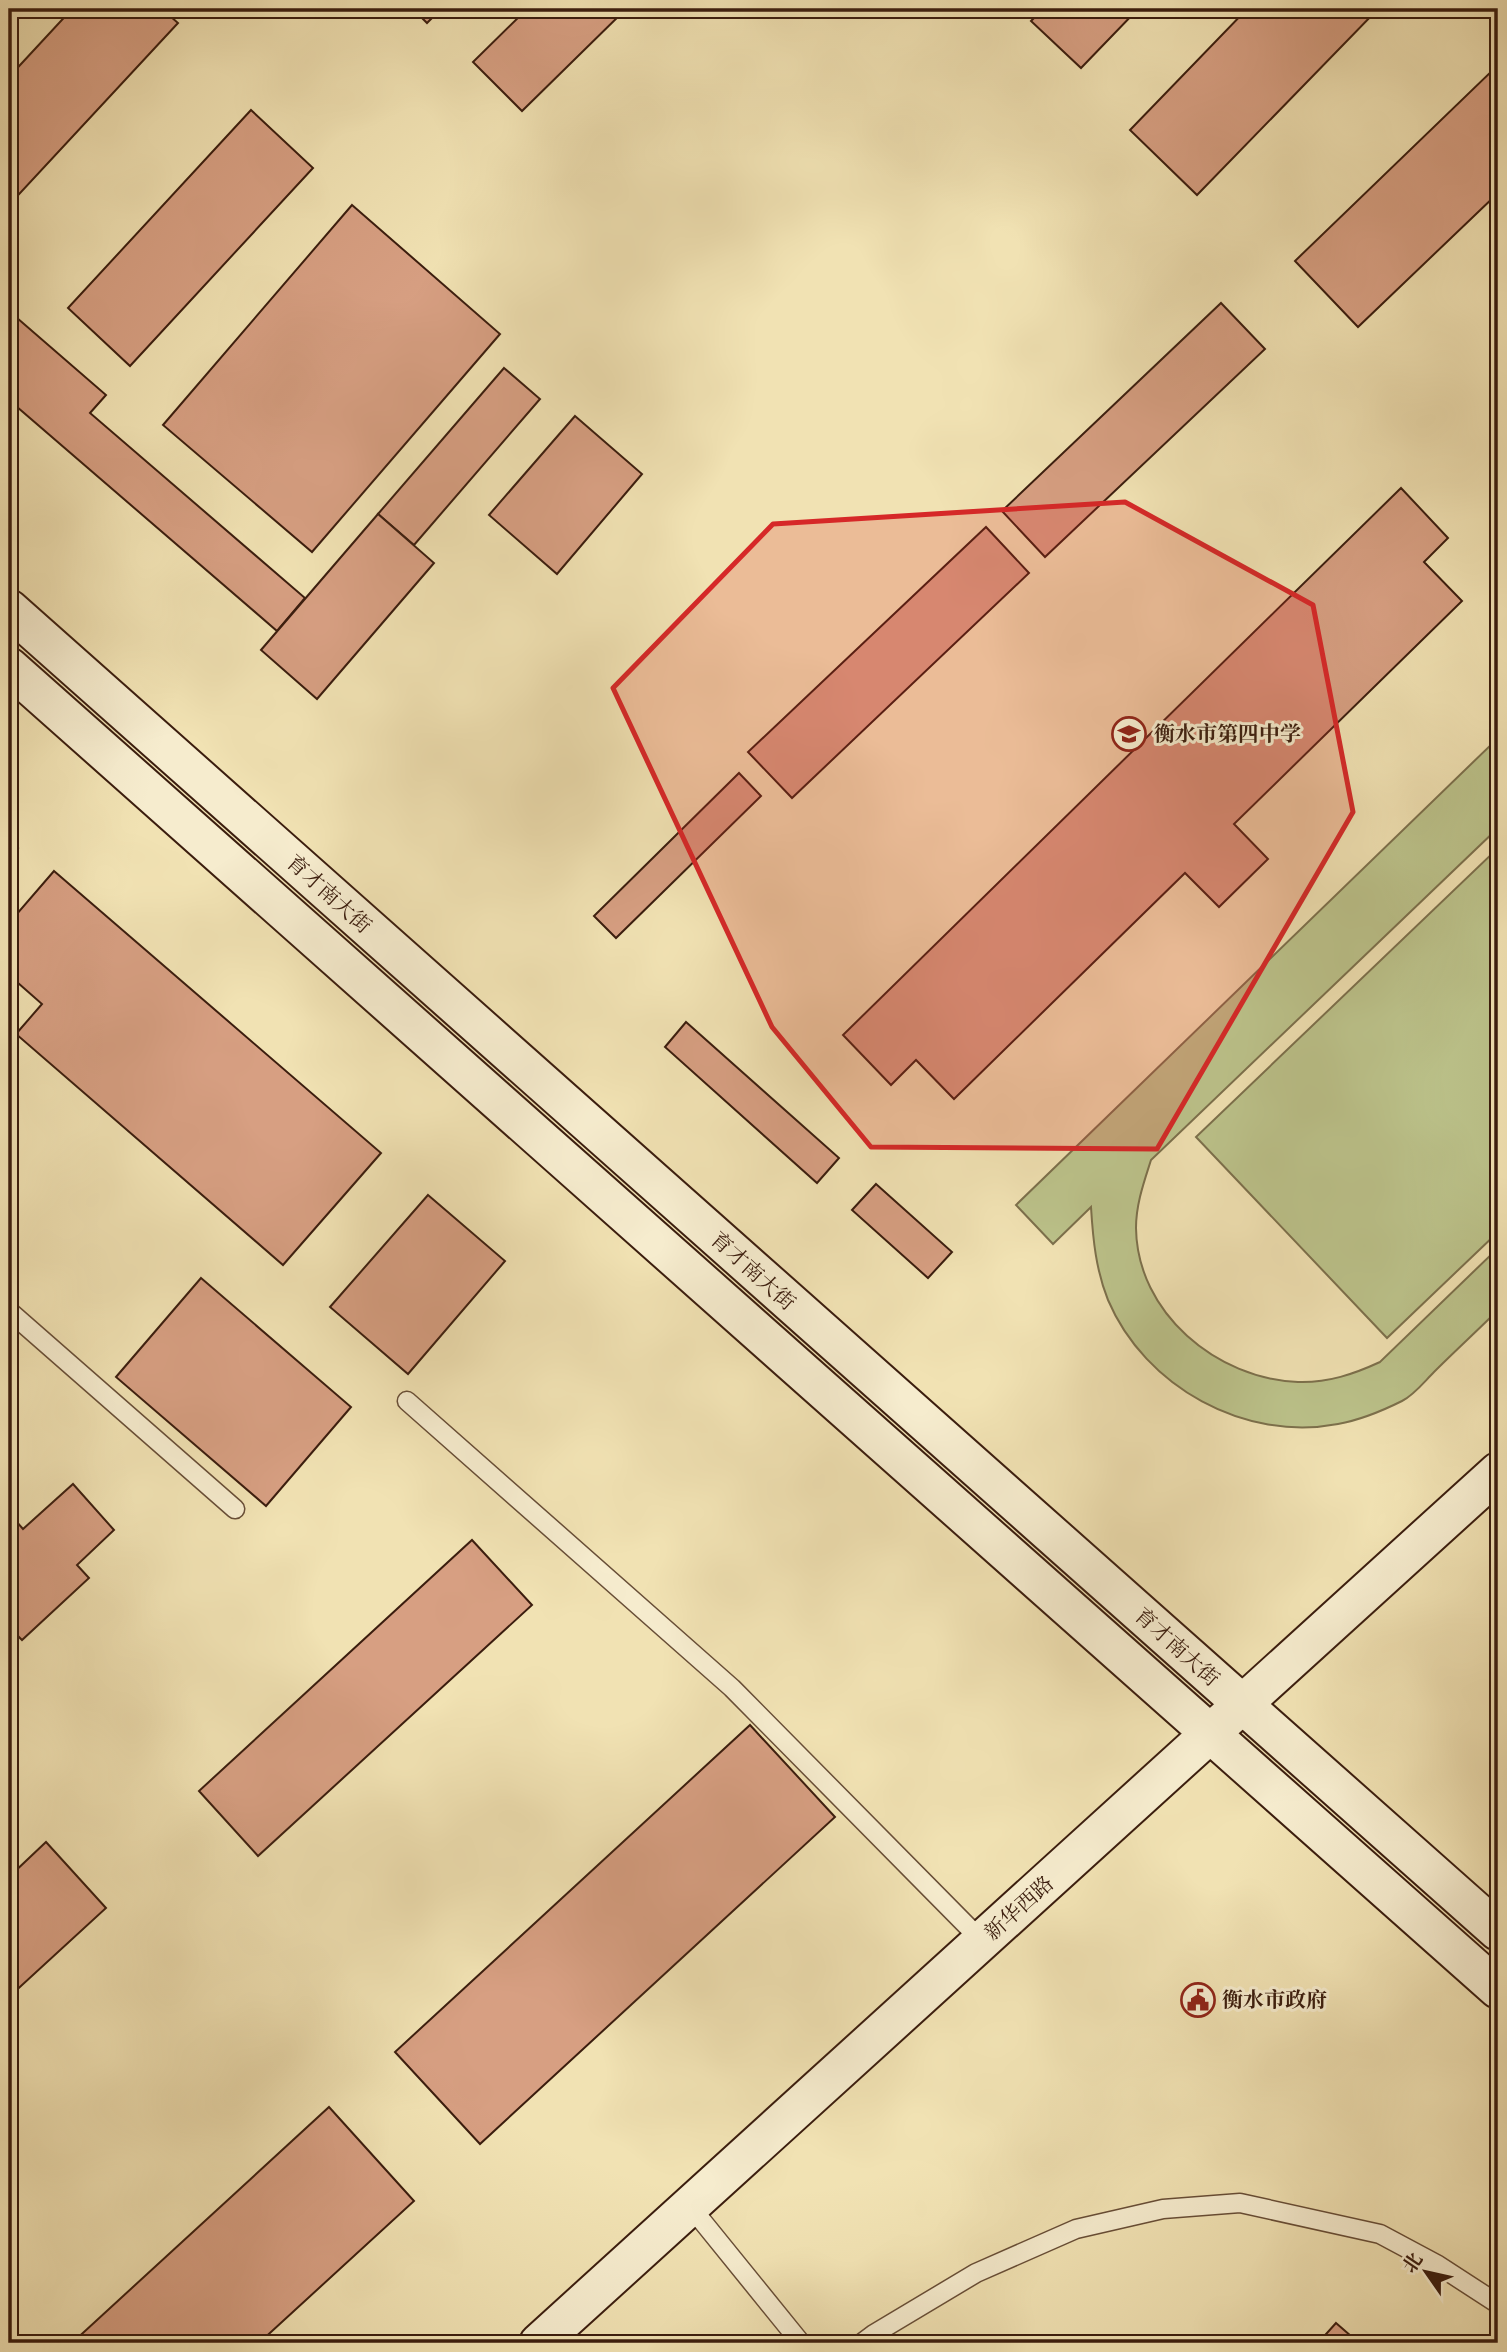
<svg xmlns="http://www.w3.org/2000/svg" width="1507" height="2352" font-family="'IM FELL French Canon','Noto Serif SC',serif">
	<rect width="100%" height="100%" fill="#f1e2b3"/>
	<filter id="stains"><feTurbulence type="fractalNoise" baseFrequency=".00286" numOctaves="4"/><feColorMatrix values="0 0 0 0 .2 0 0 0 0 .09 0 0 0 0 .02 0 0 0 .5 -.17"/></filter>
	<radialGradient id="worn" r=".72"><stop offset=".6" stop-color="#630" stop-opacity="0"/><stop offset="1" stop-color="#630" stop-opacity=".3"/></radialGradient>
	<g fill="#bcc38b" stroke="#7c704c" stroke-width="2">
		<path d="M1498,738V828L1151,1160C1144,1182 1136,1204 1136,1228C1137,1313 1217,1379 1298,1382C1328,1383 1354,1374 1380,1362L1498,1248V1310C1477,1331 1455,1351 1434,1372C1424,1382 1414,1395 1402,1401C1382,1411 1360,1420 1338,1424C1245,1442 1145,1387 1108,1300C1096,1270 1093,1240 1091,1207L1053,1244L1016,1205Z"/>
		<path d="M1498,848V1232L1387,1338L1196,1137Z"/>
	</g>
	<g fill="#d79f82" stroke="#3b1d0e" stroke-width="2">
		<path d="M72,9H162L178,23L9,205V77Z"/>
		<path d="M413,9H441L427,23Z"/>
		<path d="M527,9H626L522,111L473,62Z"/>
		<path d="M1043,9H1138L1081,68L1031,21Z"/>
		<path d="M1247,9H1378L1197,195L1130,130Z"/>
		<path d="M1498,65V193L1358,327L1295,261Z"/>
		<path d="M251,110L313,168L130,366L68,308Z"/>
		<path d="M352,205L500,334L312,552L163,425Z"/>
		<path d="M1221,303L1265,349L1045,557L1002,511Z"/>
		<path d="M9,311L106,395L90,413L305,598L277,631L9,400Z"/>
		<path d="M504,368L540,399L414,545L378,514Z"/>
		<path d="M575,416L642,474L557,574L489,515Z"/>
		<path d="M1401,488L1448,538L1424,562L1462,601L1234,824L1268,859L1219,907L1185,873L954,1099L916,1060L891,1085L843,1035Z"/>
		<path d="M378,514L434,563L317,699L261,650Z"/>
		<path d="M986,527L1029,573L792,798L748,752Z"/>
		<path d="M739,773L761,796L616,938L594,916Z"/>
		<path d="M9,840L18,848L9,859Z"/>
		<path d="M54,871L381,1153L283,1265L16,1034L42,1004L9,975V923Z"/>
		<path d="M686,1022L839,1158L817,1183L665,1047Z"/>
		<path d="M876,1184L952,1252L928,1278L852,1210Z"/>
		<path d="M428,1195L505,1261L408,1374L330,1307Z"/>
		<path d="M201,1278L351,1407L266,1506L116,1377Z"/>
		<path d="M73,1484L114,1530L77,1565L89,1578L22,1640L9,1627V1513L23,1529Z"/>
		<path d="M472,1540L532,1605L258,1856L199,1791Z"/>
		<path d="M750,1725L835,1817L480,2144L395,2052Z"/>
		<path d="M46,1842L106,1908L9,1997V1877Z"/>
		<path d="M329,2107L414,2201L259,2343H72Z"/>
		<path d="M1336,2323L1359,2343H1318Z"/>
	</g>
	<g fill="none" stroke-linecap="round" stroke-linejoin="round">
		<g stroke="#684e37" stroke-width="21">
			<g id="lane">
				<path d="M9,1311L235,1509"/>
				<path d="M407,1401L732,1688L982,1941"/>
				<path d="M690,2206L801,2343"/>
				<path d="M862,2343L874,2334L976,2273L1076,2229L1163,2209L1240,2203L1380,2234L1438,2265L1498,2304"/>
			</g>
		</g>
		<g stroke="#3b1d0e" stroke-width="42">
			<g id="secondary">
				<path d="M9,609L1498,1931"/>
				<path d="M9,667L1498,1989"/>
				<path d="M539,2343L1498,1472"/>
			</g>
		</g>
		<use href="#lane" stroke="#f6ecce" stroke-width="18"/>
		<use href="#secondary" stroke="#f6ecce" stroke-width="38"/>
	</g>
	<path fill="#d62828" fill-opacity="0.2" stroke="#d62828" stroke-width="5" stroke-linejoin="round" d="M1125,502L1313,605L1353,812L1157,1149L871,1147L772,1027L613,688L773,524Z"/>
	<defs>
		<g id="school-ring" transform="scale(1.75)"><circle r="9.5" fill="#f6ecce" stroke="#8f2418" stroke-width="1.5"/><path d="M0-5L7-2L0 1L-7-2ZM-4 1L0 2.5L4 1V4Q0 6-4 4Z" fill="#8f2418"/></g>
		<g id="civic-ring" transform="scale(1.75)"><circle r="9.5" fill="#f6ecce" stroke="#8f2418" stroke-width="1.5"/><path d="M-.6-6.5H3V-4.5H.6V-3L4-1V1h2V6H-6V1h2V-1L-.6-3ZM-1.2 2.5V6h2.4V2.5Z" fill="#8f2418"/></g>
	</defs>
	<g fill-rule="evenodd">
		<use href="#school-ring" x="1129" y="734"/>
		<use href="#civic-ring" x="1198" y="2000"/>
	</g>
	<g text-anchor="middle" stroke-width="6" stroke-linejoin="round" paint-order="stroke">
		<g font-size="21" font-weight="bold" fill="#3b1d0e" stroke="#f6ecce" text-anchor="start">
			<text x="1154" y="741">衡水市第四中学</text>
			<text x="1222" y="2007">衡水市政府</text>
		</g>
		<g font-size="21" fill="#3b1d0e" stroke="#f6ecce">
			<text transform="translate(329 894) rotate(42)" y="7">育才南大街</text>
			<text transform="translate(753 1271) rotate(42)" y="7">育才南大街</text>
			<text transform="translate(1177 1647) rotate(42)" y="7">育才南大街</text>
			<text transform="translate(1019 1908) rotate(-42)" y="7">新华西路</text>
		</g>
	</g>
	<rect width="1507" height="2352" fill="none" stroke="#f1e2b3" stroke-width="35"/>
	<rect x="10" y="10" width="1486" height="2331" fill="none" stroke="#3b1d0e" stroke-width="3.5"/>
	<rect x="18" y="18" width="1472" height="2317" fill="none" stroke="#3b1d0e" stroke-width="2"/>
	<g transform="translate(1426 2272) rotate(304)" stroke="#f6ecce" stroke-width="5" paint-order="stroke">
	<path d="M0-5L12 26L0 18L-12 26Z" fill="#3b1d0e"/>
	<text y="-10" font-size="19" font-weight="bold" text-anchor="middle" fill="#3b1d0e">北</text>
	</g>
	<rect width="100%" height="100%" filter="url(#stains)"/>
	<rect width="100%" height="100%" fill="url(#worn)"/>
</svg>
